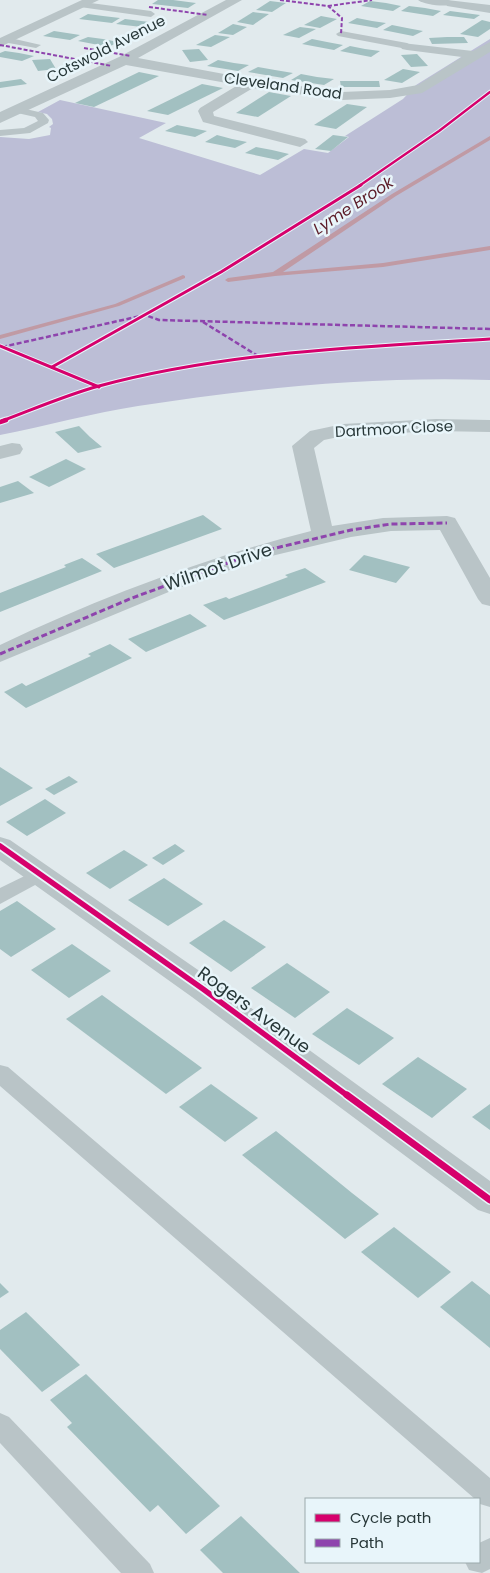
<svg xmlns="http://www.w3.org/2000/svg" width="490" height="1573" font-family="Poppins,sans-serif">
	<rect width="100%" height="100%" fill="#e1eaed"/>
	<path fill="#bcbed6" d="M490,39V380C373,376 253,388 138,406C92,413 46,426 0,435V137L29,139L50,135L51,128L49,127L53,124L52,119L47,114L38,112L60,100L166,123L139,138L260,175L304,149L328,153L349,137L345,136L403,99L416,85Z"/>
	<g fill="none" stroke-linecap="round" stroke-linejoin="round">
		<g fill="#c09aa4" fill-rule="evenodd">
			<path d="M490,136V140L396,196L283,272L383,263L490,246V250L383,267L275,276L228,282L225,280L228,278L273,272L392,194Z"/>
			<path d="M183,275L185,276V278L119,306L0,339V335L115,304Z"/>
		</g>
	</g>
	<g fill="#a2c0c1">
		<path d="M158,0H173L196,3L188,8L152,4Z"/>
		<path d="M270,1L286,3L272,12L256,10Z"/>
		<path d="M370,1L386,3L401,6L393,11L361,6Z"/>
		<path d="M409,6L425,8L441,11L433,16L401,11Z"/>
		<path d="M450,11L480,15L474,19L443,15Z"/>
		<path d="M253,12L269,14L253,25L237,22Z"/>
		<path d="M88,14L103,16L120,18L112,23L79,19Z"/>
		<path d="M321,16L337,19L320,28L304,25Z"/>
		<path d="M357,18L372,21L386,23L377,28L348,23Z"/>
		<path d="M125,19L141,21L158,23L150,28L116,24Z"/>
		<path d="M482,20L490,22V29L478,37L460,34Z"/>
		<path d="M233,24L247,27L233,35L218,33Z"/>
		<path d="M392,25L407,28L423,31L413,36L383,30Z"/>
		<path d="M300,27L316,29L299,38L283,35Z"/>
		<path d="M54,31L80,35L70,40L43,36Z"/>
		<path d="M215,35L230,37L211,47L196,45Z"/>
		<path d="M88,37L103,39L118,42L109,47L78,41Z"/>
		<path d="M447,37H464L468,43L432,44L429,38Z"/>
		<path d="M312,39L327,42L343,45L334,50L302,44Z"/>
		<path d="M350,46L365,49L380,51L371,57L340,51Z"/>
		<path d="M199,49L208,60L190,62L182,50Z"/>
		<path d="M5,51L19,53L34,56L22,61L0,57V53Z"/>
		<path d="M417,54L428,66L411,67L401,55Z"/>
		<path d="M50,59L56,69L38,71L32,60Z"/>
		<path d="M218,60L234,63L249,65L238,71L207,66Z"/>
		<path d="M258,67L275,70L293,73L283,78L248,72Z"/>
		<path d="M403,69L420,72L402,83L384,80Z"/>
		<path d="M139,72L159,76L94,107L75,103Z"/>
		<path d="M301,74L317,77L334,79L324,85L291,80Z"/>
		<path d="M21,79L27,84L0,88V82Z"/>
		<path d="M340,81H379L380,87H341Z"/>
		<path d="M202,84L223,88L168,115L147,111Z"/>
		<path d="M269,92L291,96L258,117L236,113Z"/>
		<path d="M347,104L367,107L336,129L314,125Z"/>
		<path d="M177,125L207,131L195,137L165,131Z"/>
		<path d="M217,135L232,139L247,142L235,148L205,142Z"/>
		<path d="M333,135L348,137L331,151L315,149Z"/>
		<path d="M256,147L272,150L289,154L278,160L245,153Z"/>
		<path d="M79,426L90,437L102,447L78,453L55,432Z"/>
		<path d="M66,459L86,469L49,487L29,477Z"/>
		<path d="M18,481L34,493L0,503V487Z"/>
		<path d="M203,515L222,529L114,568L96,554Z"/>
		<path d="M364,555L410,567L396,583L349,570Z"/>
		<path d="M82,558L102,571L0,612V593L66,567L64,565Z"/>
		<path d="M305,568L326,582L224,620L203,605L226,597L229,599L288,577L285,575Z"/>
		<path d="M190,614L207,626L146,652L128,639Z"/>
		<path d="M110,644L132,658L26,708L4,692L22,683L26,686L91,656L88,654Z"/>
		<path d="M0,767L33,788L0,806Z"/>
		<path d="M69,776L78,782L54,795L45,789Z"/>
		<path d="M45,799L66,813L27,836L6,822Z"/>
		<path d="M175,844L185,851L163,865L152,858Z"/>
		<path d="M124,850L148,865L110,889L86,873Z"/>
		<path d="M164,878L203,904L168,926L128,900Z"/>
		<path d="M17,901L56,929L11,957L0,949V911Z"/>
		<path d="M224,920L266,947L231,972L189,943Z"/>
		<path d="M72,944L111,971L69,998L31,970Z"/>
		<path d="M287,963L330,992L295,1018L251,988Z"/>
		<path d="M102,995L176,1049L202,1068L166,1094L66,1019Z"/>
		<path d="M347,1008L394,1038L359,1065L312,1034Z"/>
		<path d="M418,1057L467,1089L432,1118L382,1084Z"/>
		<path d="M211,1084L258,1118L225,1142L179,1107Z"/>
		<path d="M490,1104V1130L472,1117Z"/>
		<path d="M276,1131L352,1193L379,1214L345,1239L242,1155Z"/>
		<path d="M394,1227L451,1272L418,1298L361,1252Z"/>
		<path d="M472,1281L490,1295V1348L440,1307Z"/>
		<path d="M0,1283L9,1292L0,1298Z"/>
		<path d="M26,1312L80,1365L42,1392L0,1349V1330Z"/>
		<path d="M86,1374L220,1506L186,1534L158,1505L150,1512L67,1427L72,1423L50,1400Z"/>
		<path d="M241,1516L273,1547L300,1573H223L200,1550Z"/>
	</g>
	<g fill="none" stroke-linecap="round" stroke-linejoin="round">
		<g fill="#b9c4c7" fill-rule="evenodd">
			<path d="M418,0H448L456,3C449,8 425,5 418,0Z"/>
			<path d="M83,2L151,11L155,14L151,17L80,7V3Z"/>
			<path d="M341,31L407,43L412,46L407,49L338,36L336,34Z"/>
			<path d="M6,37L41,45L36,48L3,42L1,40Z"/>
			<path d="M17,107L43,113L49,120L48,123L30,133L0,136V130L24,128L38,121L35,117L13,112L12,110Z"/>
			<path d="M41,868L48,870L51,874L48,878L0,904V888Z"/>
			<path d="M0,1065L8,1067L490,1478V1507L480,1504L479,1499H475L0,1086Z"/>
			<path d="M0,1413L9,1417L150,1564L154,1573H121L0,1443Z"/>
			<path d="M490,1538V1569L482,1573L469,1570L465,1562H479V1543Z"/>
		</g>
		<g fill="#b9c4c7" fill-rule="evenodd">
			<path d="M82,0H99L0,47V38Z"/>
			<path d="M226,0H242L138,58L251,79L342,92L390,90L418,85L462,57L407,50L402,49L400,46L402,43L473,51L490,42V52L422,93L390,98L342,100L253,88L213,112L214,116L305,139L308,142L300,147L203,122L198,111L200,108L238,85L126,65L0,123V112L119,57Z"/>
			<path d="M447,0L490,5V13L447,6L446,3Z"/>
			<path d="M436,419L490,420V432L436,431L343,436L324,440L314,448L332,526L383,518L447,516L455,518L490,578V606L482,604L478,599L440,530L391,531L351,537L263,558L171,591L0,662V645C99,598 204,558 311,531L292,446L310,431L343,424Z"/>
			<path d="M12,443L20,444L23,449L20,454L0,459V446Z"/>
			<path d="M0,837L10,840L214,981L490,1181V1214L478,1210L192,997L0,860Z"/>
		</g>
		<g stroke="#8e44ad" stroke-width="2" stroke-dasharray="4 2" stroke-linecap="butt">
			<path d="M280,0L328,6L342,18L341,34"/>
			<path d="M328,6L372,0"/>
			<path d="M149,7L208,15"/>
			<path d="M0,45L112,66"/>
			<path d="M84,48L131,56"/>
		</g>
		<g stroke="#8e44ad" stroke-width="2.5" stroke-dasharray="5 2.5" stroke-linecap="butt">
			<path d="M203,322L258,356"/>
			<path d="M2,347L145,315L159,320L490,329"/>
		</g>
		<path stroke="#8e44ad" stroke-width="3" stroke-dasharray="6 3" stroke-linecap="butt" d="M0,654L132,598L255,553L351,530L391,524L447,523"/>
		<g stroke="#e8f5fa" stroke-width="4.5">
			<path id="cycleway-far4" d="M359,186L439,131L490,92"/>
		</g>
		<g stroke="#e8f5fa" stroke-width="5">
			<g id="cycleway-far3">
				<path d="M0,346L99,387"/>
				<path d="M52,367L221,272L361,185"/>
				<path d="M2,421C34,409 66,395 99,386C226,352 359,347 490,339"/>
			</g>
		</g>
		<g stroke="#e8f5fa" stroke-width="7">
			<path id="cycleway-far2" d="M0,422L6,420"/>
		</g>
		<g stroke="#e8f5fa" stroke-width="9">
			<path id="cycleway-far1" d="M0,846L203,989L348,1096"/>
		</g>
		<g stroke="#e8f5fa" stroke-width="10">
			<path id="cycleway" d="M347,1095L490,1200"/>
		</g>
		<use href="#cycleway-far4" stroke="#d6006c" stroke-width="2.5"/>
		<use href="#cycleway-far3" stroke="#d6006c" stroke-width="3"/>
		<use href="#cycleway-far2" stroke="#d6006c" stroke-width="4.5"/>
		<use href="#cycleway-far1" stroke="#d6006c" stroke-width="5.5"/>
		<use href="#cycleway" stroke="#d6006c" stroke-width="7"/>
	</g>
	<g text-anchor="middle" stroke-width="5" stroke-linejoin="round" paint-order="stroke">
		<g font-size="15" fill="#273738" stroke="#e8f5fa">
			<text transform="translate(106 49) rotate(-27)" y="5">Cotswold Avenue</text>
			<text transform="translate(283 86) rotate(8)" y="5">Cleveland Road</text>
			<text transform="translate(394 429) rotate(-3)" y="5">Dartmoor Close</text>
		</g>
		<g font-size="16" font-style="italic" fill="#5b1b27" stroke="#e8f5fa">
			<text transform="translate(353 205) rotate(-33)" y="6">Lyme Brook</text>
		</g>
		<g font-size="18" fill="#273738" stroke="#e8f5fa">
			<text transform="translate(218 567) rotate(-19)" y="6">Wilmot Drive</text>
			<text transform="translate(254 1010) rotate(36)" y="6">Rogers Avenue</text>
		</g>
	</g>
	<rect x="305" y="1498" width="175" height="65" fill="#e8f5fa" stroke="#9ba9ac"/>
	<rect x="315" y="1514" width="25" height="8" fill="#d6006c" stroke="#9ba9ac"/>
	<text x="350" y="1523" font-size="15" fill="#273738">Cycle path</text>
	<rect x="315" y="1539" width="25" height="8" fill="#8e44ad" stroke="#9ba9ac"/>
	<text x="350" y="1548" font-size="15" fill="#273738">Path</text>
</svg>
